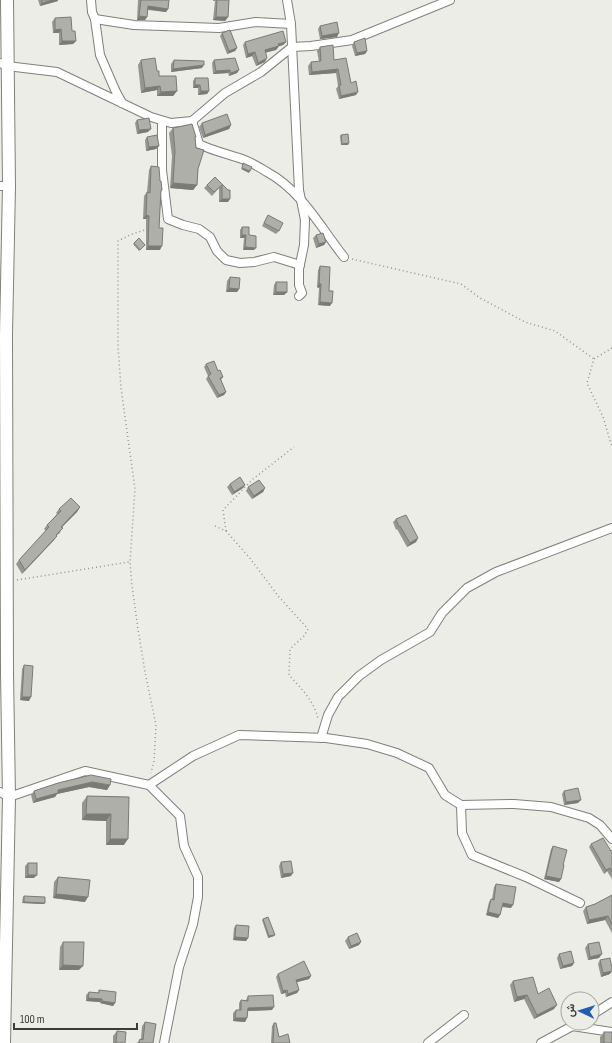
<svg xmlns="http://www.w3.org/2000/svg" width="612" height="1043" font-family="'Sofia Sans Condensed',Vazirmatn,sans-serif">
	<rect width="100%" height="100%" fill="#edede8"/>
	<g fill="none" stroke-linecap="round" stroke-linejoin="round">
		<g stroke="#80807b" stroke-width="10">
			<g id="minor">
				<path d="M91,0L92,12L95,19L100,55L116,92L122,103"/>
				<path d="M287,0L291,24L299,190L305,220L304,245L299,269V285L302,293L299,296"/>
				<path d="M95,19L134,25L219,28L256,22L291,24"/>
				<path d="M0,63L7,66L57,72L151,117L171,123L192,121L225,93L261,72L292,47L311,46L352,40L450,0"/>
				<path d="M162,121V170L168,219L183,225L199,229L210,237L217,251L226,260L240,263L254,262L274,257L300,265"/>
				<path d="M192,121L199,144C213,151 228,154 242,159C251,162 259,167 267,172C301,190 321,228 344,257"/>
				<path d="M0,186H9"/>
				<path d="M321,738L328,715L338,697L359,676L381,660L430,632L442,613L467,588L496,572L612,528"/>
				<path d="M149,785L180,816L184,846L198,877V897L193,924L179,967L164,1043"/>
				<path d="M0,792L9,797L85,771L149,785L193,756L239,735L326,738L367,744L397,753L429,768L445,795L461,805L514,804L551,807L589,818L600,825L612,839"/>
				<path d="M461,805L462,833L472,855L526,877L580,903"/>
				<path d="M592,1015L612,1002"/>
				<path d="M572,1026L612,1032"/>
				<path d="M428,1043L464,1015"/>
				<path d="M541,1043L578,1023"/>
			</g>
		</g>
		<g stroke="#80807b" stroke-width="14">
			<path id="secondary" d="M4,1043L9,797L7,673L6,335L9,186L7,0"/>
		</g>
		<g stroke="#93938f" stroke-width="1.5" stroke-dasharray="1 3" stroke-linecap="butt">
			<path d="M148,229L132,234L118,241V346L121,388L135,489L130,562L132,586L138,629L145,672L156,725L154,761L151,773"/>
			<path d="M352,259L461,284L480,298L525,322L555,331L594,359"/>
			<path d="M612,348L594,359L587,383L603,417L612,447"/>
			<path d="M215,526L226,531L249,557L279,597L308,629L304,636L290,649L289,675C300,687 315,702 318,719"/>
			<path d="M226,531L223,510L253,479L294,447"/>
			<path d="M17,580L129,562"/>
		</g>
		<use href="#minor" stroke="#fff" stroke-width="8"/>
		<use href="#secondary" stroke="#fff" stroke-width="12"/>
	</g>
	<g fill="#969691">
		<path d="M38,0H58V1L40,6Z"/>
		<path d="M138,0H169L168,9L166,12L148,10L147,17L145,20H137Z"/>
		<path d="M213,0H229L228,17L225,21L213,20L215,1H213Z"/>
		<path d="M55,18L72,31L76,41L73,44L59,45V33H53L52,22Z"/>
		<path d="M320,26L337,37L320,39L318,29Z"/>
		<path d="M222,33L237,48L235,51L227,54L220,36Z"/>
		<path d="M245,42H286L283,45L279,46L276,50L265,53V62L256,66L252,56L246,58L243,45Z"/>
		<path d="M354,42L367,51L365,54L355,56L352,46Z"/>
		<path d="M320,47L334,60L351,83L356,95L339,99L336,89L338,86L336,73L309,75L308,66L311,62H319L317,51Z"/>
		<path d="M141,60L157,71L159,76L177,91L173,96H157V90L141,93L138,65Z"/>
		<path d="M174,60L202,68L171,72V64Z"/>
		<path d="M214,60L239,70L237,73L229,76L228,73L213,74L212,63Z"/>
		<path d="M195,78L209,91L207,94L198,95V88H193V81Z"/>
		<path d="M137,120L148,132L137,134L135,123Z"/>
		<path d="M202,123L231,125L229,129L203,138L199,127Z"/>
		<path d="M173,128L196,137L195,138L198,169L197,185L193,190L170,188L172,156L169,133Z"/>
		<path d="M341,135L348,145H341L340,136Z"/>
		<path d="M147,137L159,146L156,149L146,151L145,140Z"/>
		<path d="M151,166L160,181L162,190L161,192L159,228L160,250H146V219H143L144,196L147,192L149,170Z"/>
		<path d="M215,177L228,190V202H219V188L212,196L204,188Z"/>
		<path d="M268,215L279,231L276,234L262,226Z"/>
		<path d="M242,227L249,235L254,250H243L244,238H240V230Z"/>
		<path d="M316,235L326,242L324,245L316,248L313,238Z"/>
		<path d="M134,243L145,245L139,251L133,244Z"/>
		<path d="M320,266L329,291L330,306L318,305L319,288L317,287L318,270Z"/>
		<path d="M230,277L239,289L237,292H226L227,281Z"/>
		<path d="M276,282L287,292L284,295H273L274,285Z"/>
		<path d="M206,364L218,371L223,377L221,380L226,392L224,395L217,398L206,379L208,376L204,367Z"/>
		<path d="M230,484L245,485L243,488L232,495L227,487Z"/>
		<path d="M248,487L265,488L263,492L252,499L246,491Z"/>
		<path d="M80,507L77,512L62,527L60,533L57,535L54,540L22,574L16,564L19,560L46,531L44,529L47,525L57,514L56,513L59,509Z"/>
		<path d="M396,519L418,538L416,542L407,547L397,529L396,530L393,522Z"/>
		<path d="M24,665L29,701L20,700L22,669Z"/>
		<path d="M58,783L110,785L107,790L89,787L57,794L55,797L33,803L31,795L34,791Z"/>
		<path d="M564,791L578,803L564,805L562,794Z"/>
		<path d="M87,796L129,797L124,845H106V821L82,820V803Z"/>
		<path d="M591,844L611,851L612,850V879L607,871L604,874L589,847Z"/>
		<path d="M553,846L561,879L559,882L544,879L551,849Z"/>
		<path d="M281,862L291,876L281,878L279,866Z"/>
		<path d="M28,863L34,878H25V866Z"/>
		<path d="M58,877L85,902L53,898L54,882Z"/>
		<path d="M496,884L511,908L502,907L498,918L486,915L489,902L491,899H492L494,887Z"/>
		<path d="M612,895V933L605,920L587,924L583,911L586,907L595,904Z"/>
		<path d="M24,896L44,904L22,903L23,897Z"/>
		<path d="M263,919L274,936L268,938L262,920Z"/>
		<path d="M236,925L248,938L246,941L233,940L234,928Z"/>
		<path d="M348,937L359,945L349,949L345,941Z"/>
		<path d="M63,942L79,970H59L60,947Z"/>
		<path d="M588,944L599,958L588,960L585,948Z"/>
		<path d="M559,954L574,963L572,966L560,969L557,958Z"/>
		<path d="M600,960L610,974L601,977L598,964Z"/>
		<path d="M278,974L311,976L309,979L297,982L299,990L297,993L286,997L285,993L281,994L276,977Z"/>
		<path d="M513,981L538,994L554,1009L534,1019L524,999L514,1002L510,985Z"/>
		<path d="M99,990L115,1003L113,1006L100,1003V1002L86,1001V995L89,992L98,993Z"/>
		<path d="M248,996L272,1010L248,1011L247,1018L245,1022L233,1021V1013L236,1010H239V1003L241,1000H246Z"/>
		<path d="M145,1022L153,1043H137L140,1039H141L142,1026Z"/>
		<path d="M274,1023L279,1037L290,1043H271L272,1026Z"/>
		<path d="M117,1031L125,1043H113V1036Z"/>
		<path d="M604,1032L612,1043H600V1037Z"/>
	</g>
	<g fill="#7a7a76">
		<path d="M53,0H58V1L40,6L42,3Z"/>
		<path d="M148,6L168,9L166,12L146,9Z"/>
		<path d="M139,16L147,17L145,20H137Z"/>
		<path d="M216,17H228L225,21L213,20Z"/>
		<path d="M61,29L59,33H53L55,30Z"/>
		<path d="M339,33L337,37L320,39L322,36Z"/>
		<path d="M62,41H76L73,44L59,45Z"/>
		<path d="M286,42L283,45L276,47L278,44Z"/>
		<path d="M279,46L276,50L262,53L265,50Z"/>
		<path d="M237,48L235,51L227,54L229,51Z"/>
		<path d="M367,51L365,54L355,56L357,53Z"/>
		<path d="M255,52L252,56L246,58L248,54Z"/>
		<path d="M267,58L265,62L256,66L258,63Z"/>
		<path d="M204,65L202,68L171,72L173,69Z"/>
		<path d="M338,69L336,73L309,75L312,72Z"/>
		<path d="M230,70L228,73L213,74L216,71Z"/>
		<path d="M239,70L237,73L229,76L231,73Z"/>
		<path d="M195,85H200L198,88H193Z"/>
		<path d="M160,86L157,90L141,93L145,88Z"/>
		<path d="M177,91L173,96H157L161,92Z"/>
		<path d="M201,91H209L207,94L198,95Z"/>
		<path d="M358,92L356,95L339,99L341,96Z"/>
		<path d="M231,125L229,129L203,138L205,135Z"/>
		<path d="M151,129L148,132L137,134L139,130Z"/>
		<path d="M349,143L348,145H341L342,144Z"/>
		<path d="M159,146L156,149L146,151L149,147Z"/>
		<path d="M242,168L250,171L249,173L241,169Z"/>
		<path d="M173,183L197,185L193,190L170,188Z"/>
		<path d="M222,199H230L228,202H219Z"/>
		<path d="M146,215L149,216L146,219H143Z"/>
		<path d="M242,235H246L244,238H240Z"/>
		<path d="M326,242L324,245L316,248L319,244Z"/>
		<path d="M148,246H162L160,250H146Z"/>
		<path d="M245,247L256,248L254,250H243Z"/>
		<path d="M319,284H321L319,288L317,287Z"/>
		<path d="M229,288L239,289L237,292H226Z"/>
		<path d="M276,292H287L284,295H273Z"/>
		<path d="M320,302L332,303L330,306L318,305Z"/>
		<path d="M226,392L224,395L217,398L219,395Z"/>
		<path d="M245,485L243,488L232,495L234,492Z"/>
		<path d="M265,488L263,492L252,499L254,496Z"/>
		<path d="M80,507L77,512L58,531L61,527Z"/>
		<path d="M57,536L54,540L22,574L25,570Z"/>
		<path d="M418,538L416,542L407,547L410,543Z"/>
		<path d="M22,697H31L29,701L20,700Z"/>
		<path d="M92,782L110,785L107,790L89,787L57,794L55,797L33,803L36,799L58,790Z"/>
		<path d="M581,800L578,803L564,805L566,802Z"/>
		<path d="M86,814H111L106,821L82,820Z"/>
		<path d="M110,839H128L124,845H106Z"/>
		<path d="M610,868L604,874L606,870Z"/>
		<path d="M293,873L291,876L281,878L283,874Z"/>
		<path d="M28,875H37L34,878H25Z"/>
		<path d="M546,876L561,879L559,882L544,879Z"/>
		<path d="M56,894L88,897L85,902L53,898Z"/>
		<path d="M24,902L45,903L44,904L22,903Z"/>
		<path d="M503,903L513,905L511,908L501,906Z"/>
		<path d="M488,912L500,915L498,918L486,915Z"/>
		<path d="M608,916L605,920L587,924L589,920Z"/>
		<path d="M275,935L274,936L268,938L269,936Z"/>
		<path d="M235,937L248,938L246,941L233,940Z"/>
		<path d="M361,942L359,945L349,949L351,946Z"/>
		<path d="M602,954L599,958L588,960L590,957Z"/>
		<path d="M574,963L572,966L560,969L563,966Z"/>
		<path d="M63,965L83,966L79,970H59Z"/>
		<path d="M612,971L610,974L601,977L603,973Z"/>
		<path d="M311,976L309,979L294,983L296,980Z"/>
		<path d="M287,990L285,993L281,994L283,991Z"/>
		<path d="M299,990L297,993L286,997L288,994Z"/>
		<path d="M527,995L524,999L514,1002L517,997Z"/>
		<path d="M88,998L102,999L100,1002L86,1001Z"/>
		<path d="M102,1001L115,1003L113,1006L100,1003Z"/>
		<path d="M557,1005L554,1009L534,1019L537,1015Z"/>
		<path d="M274,1007L272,1010L246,1011L248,1008Z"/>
		<path d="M235,1018H247L245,1022L233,1021Z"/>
	</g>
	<g fill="#afafa9" stroke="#7a7a76">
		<path d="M42,0H53L42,3Z"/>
		<path d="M141,0H169L168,9L148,6L147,17L139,16Z"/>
		<path d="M217,0H229L228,17H216Z"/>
		<path d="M71,17L72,31H75L76,41H62L61,29L55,30V18Z"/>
		<path d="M337,22L339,33L322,36L320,26Z"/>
		<path d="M230,30L237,48L229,51L222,33Z"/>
		<path d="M283,31L286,42L278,44L279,46L265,50L267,58L258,63L255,52L248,54L245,42Z"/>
		<path d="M365,38L367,51L357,53L354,42Z"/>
		<path d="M333,45L334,60L346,58L351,83L356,81L358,92L341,96L339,85H341L338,69L312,72L311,62L321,61L320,47Z"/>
		<path d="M155,58L157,71H159V76H176L177,91L161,92L160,86L145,88L141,60Z"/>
		<path d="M235,58L239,70L231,73L230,70L216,71L214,60Z"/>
		<path d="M174,60L204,61V65L173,69Z"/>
		<path d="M195,78H208L209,91H201L200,85H195Z"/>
		<path d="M227,114L231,125L205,135L202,123Z"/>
		<path d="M149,118L151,129L139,130L137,120Z"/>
		<path d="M192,124L196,137H195L196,148L204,150L198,169L197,185L173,183L175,151L173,128Z"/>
		<path d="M348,134L349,143L342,144L341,135Z"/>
		<path d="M157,135L159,146L149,147L147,137Z"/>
		<path d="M243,163L252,167L250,171L242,168Z"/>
		<path d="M151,166L159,167L160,181H161L162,190H161L159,228H163L162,246H148L149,216L146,215L147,192L150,193Z"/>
		<path d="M215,177L228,190H230V199H222V185L214,192L207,185Z"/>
		<path d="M268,215L283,223L279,231L264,223Z"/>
		<path d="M242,227H249V235L256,236V248L245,247L246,235H242Z"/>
		<path d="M323,233L326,242L319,244L316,235Z"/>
		<path d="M139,238L145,245L140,250L134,243Z"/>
		<path d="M320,266L330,267L329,291H333L332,303L320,302L321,284H319Z"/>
		<path d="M230,277L240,278L239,289L229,288Z"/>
		<rect x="276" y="282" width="11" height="10"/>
		<path d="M214,361L218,371L220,370L223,377L220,378L226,392L219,395L208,376L211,374L206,364Z"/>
		<path d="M240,477L245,485L234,492L230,484Z"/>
		<path d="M259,480L265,488L254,496L248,487Z"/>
		<path d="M71,498L80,507L61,527L63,528L56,535L57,536L25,570L19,560L49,527L47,525L61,511L59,509Z"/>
		<path d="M406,515L418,538L410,543L400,526L399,527L396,519Z"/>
		<path d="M24,665L33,666L31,697H22Z"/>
		<path d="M91,775L111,779L110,785L92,782L58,790V793L36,799L34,791L58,783Z"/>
		<path d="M578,788L581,800L566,802L564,791Z"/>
		<path d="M87,796L129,797L128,839H110L111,814H86Z"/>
		<path d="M603,838L611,851L612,850V872L610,868L606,870L591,844Z"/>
		<path d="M553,846L567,850L563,865H564L561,879L546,876Z"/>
		<path d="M291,861L293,873L283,874L281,862Z"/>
		<rect x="28" y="863" width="9" height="12"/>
		<path d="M58,877L90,880L88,897L56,894Z"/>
		<path d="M496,884L516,887L513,905L503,903L500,915L488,912L491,899L494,900Z"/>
		<path d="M612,895V924L608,916L589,920L586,907L595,904Z"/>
		<path d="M24,896L45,897V903L24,902Z"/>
		<path d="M268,917L275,935L269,936L263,919Z"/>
		<path d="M236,925L249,926L248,938L235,937Z"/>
		<path d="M357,933L361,942L351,946L348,937Z"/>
		<path d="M63,942H84L83,966L63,965Z"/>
		<path d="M599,942L602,954L590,957L588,944Z"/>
		<path d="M571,951L574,963L563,966L559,954Z"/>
		<path d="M610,958L612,968V971L603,973L600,960Z"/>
		<path d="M304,961L311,976L296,980L299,990L288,994L287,990L283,991L278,974Z"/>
		<path d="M533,977L538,994L549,988L557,1005L537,1015L527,995L517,997L513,981Z"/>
		<path d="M99,990L116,992L115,1003L102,1001V999L88,998L89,992L99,993Z"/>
		<path d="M273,995L274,1007L248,1008L247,1018H235L236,1010H241V1000L248,1001V996Z"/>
		<path d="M145,1022L156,1024L153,1043H139L140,1039L143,1040Z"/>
		<path d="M274,1023H276L279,1037L288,1034L290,1043H273Z"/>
		<path d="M117,1031L126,1032L125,1043H116Z"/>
		<rect x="604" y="1032" width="8" height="11"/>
	</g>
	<g transform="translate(580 1011) rotate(274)"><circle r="19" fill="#edede8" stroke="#a6a6a2"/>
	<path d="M0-3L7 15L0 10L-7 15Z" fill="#215cae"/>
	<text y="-6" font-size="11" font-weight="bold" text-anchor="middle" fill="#3b3b38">ش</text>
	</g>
	<path d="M14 1023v6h123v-6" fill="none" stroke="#3b3b38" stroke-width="2"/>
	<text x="20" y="1023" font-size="12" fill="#3b3b38" stroke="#edede8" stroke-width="3" paint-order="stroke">100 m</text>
</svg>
